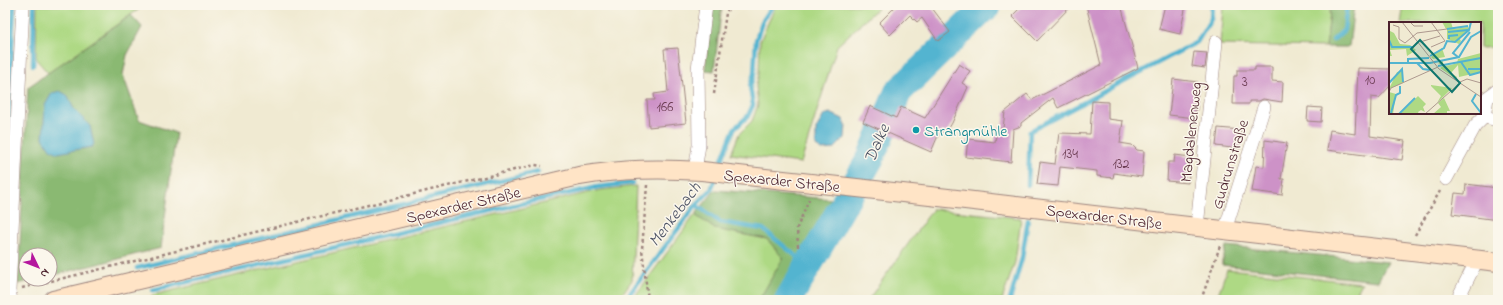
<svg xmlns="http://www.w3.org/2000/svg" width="1503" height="305" font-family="'Indie Flower',sans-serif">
	<rect width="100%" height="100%" fill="#fbf7ec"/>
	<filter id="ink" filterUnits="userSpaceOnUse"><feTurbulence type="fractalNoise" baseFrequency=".025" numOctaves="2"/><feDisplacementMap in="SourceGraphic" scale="8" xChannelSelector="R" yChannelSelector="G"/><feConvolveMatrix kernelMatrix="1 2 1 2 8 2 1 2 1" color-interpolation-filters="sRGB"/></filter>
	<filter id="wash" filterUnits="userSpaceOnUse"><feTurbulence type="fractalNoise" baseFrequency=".012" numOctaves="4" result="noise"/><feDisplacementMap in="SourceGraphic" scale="16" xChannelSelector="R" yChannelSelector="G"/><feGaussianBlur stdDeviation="0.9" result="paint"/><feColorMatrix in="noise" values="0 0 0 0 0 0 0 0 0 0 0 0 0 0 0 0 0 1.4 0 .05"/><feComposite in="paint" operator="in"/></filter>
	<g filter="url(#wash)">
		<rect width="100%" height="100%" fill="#f0ead2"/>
		<g fill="#aed984" stroke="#7c7c58">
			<path d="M5,5H8L5,97Z"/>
			<path d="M37,5H145L48,73L36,59Z"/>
			<path d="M776,5H881L837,46L801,163L731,154L739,134L752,121L758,105L756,86L759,74L760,41Z"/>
			<path d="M1223,5H1331L1326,47L1220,45Z"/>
			<path d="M1403,5H1498V47L1480,48V23H1400Z"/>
			<path d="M636,186L632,280L618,300H152L151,298L153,295L600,190Z"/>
			<path d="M933,209L1021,218L1015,262L1002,300H868Z"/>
			<path d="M695,215L715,229L767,239L784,258L759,300H632Z"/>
			<path d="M1227,269L1362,283L1353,300H1216Z"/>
		</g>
		<g fill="#8ab972" stroke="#6a6c4e">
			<path d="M713,5H724L721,12L714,71L705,70L711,14Z"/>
			<path d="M1331,5H1354L1349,47H1326Z"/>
			<path d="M131,15L142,27L127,55L123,75L139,120L176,133L161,248L50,276V255H26V279H37L18,284L28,87Z"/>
			<path d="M715,190L832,199L776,300H759L783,258L767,239L715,229L695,215Z"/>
			<path d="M1226,246L1388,262L1378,281L1222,265Z"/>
		</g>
		<g fill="#52b4d0" stroke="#4e6a7e">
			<path d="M60,91L67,95L74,109L90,126L94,144L92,147L58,153L50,149L43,138L45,105L52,93Z"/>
			<path d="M830,113L843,119L846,125L845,138L834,149L821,150L816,146V129L824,115Z"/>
		</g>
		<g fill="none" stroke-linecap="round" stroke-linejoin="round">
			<g stroke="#52b4d0" stroke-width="4.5">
				<path d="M1333,40L1344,30L1347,5"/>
				<path d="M33,65L34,5"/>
				<path d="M7,144L14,5"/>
				<path d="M718,169L734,129L748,116L753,105L750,86L754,74L756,40L762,22L773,5"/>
				<path d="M1028,185L1030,131L1197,42L1211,19L1212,5"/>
				<path d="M696,205L720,222L763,229L807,265"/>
				<path d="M5,209L6,195"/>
				<path d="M137,268L538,172"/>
				<path d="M153,290L520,204L598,187L632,183"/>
				<path d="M625,300L696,205L711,190L716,176"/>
				<path d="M1010,300L1022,258L1028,220"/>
			</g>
			<path stroke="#52b4d0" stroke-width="28" d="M788,300L870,159L898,92L988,5"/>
		</g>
		<g id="blocks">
			<g fill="#cd92c7">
				<path d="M897,5H935L932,8L950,32L938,41L922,18L917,22L910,15L890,35L879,23Z"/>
				<path d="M1023,5H1072L1037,41L1012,16Z"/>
				<path d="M1086,5H1121L1138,68L1058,108L1053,98L1021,123V126L1013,129L1011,162L966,157L968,139L995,142L997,127L1003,128L1005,112L1027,94L1032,100L1101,65Z"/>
				<path d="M1165,5H1186L1180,34L1159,29Z"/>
				<path d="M678,48L686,123L649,127L647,100H655L654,94L668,92L664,49Z"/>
				<path d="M1194,52L1207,53L1205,68L1192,66Z"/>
				<path d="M959,64L970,71L962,83L968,87L952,123L946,133L940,131L931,152L863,122L870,106L896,118L901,107L925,118Z"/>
				<path d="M1255,67H1272V81L1283,82L1282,102L1263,99L1259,101H1249V104H1233L1234,76H1237V70H1255Z"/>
				<path d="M1358,68L1390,69V86L1379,98L1371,97L1370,136L1405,141L1402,160L1327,150L1330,130L1355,134Z"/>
				<path d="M1173,79L1198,82L1197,110H1195V118L1169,115Z"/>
				<path d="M1092,101L1108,102V119L1123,121L1120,143L1132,145L1137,150L1144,151L1142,177L1114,173L1113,178L1097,176V171L1060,167L1058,186L1037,184L1040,162L1055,164L1059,133L1090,134Z"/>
				<path d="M1308,107L1322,108L1321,122L1307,121Z"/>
				<path d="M1218,128L1241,130L1240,149L1216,146Z"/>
				<path d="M1265,140L1287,143L1281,179H1284L1282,195L1252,191L1256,166L1264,167Z"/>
				<path d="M1175,155L1191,157L1188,183L1167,181L1168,162H1174Z"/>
				<path d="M1466,184L1498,188V220L1452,214L1455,193L1465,194Z"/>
			</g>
		</g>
	</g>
	<g filter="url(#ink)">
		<use href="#blocks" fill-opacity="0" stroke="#9d847e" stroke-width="1"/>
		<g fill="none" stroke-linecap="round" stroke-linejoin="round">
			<g stroke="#9d847e" stroke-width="14">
				<g id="street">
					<path d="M1484,117L1498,120"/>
					<path d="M695,171L699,145L698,69L706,5"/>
					<path d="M1446,179L1475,126L1484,117L1487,98L1498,90"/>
					<path d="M1197,227L1216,42"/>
					<path d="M1225,230L1264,107"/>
					<path d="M11,300L9,291L23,5"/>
					<path d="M1457,300L1477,260"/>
				</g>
			</g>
			<g stroke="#9d847e" stroke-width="20">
				<path id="secondary" d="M53,300L579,176C623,169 658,168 702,171L948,198L1498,262"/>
			</g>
			<g stroke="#9d847e" stroke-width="2.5" stroke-dasharray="3 3" stroke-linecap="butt">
				<path d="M714,94L726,13L730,5"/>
				<path d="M647,185L642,249L648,300"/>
				<path d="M1415,235L1440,191"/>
				<path d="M798,247L797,228L809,199"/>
				<path d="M22,288L535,165L542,166"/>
				<path d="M1201,300L1220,246"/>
			</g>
			<use href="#street" stroke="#fff" stroke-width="13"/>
			<use href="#secondary" stroke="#ffe4c6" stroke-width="18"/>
		</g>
	</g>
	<circle fill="#0f9aa8" stroke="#fbf7ec" stroke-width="1.5" cx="916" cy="130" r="4"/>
	<g text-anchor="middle" stroke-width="3" stroke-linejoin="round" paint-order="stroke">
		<g font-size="14" fill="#6b3c52">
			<text x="1370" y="84">10</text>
			<text x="1245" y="86">3</text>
			<text x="665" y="111">166</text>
			<text x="1070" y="158">134</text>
			<text x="1121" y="168">132</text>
		</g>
		<g font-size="16" fill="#0d838f" stroke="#fbf7ec" text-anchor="start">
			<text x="924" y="136">Strangmühle</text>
		</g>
		<g font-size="16" fill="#4a1f2b" stroke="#fbf7ec">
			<text transform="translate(1190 132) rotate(-84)" y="6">Magdalenenweg</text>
			<text transform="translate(1229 164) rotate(-73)" y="6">Gudrunstraße</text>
			<text transform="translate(782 180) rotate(6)" y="6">Spexarder Straße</text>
			<text transform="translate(463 204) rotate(-13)" y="6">Spexarder Straße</text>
			<text transform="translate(1104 216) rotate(7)" y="6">Spexarder Straße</text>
		</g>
		<g font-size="17" font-style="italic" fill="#4d5365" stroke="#fbf7ec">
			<text transform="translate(876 143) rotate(-66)" y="6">Dalke</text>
			<text transform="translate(674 214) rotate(-53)" y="6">Menkebach</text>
		</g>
	</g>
	<g transform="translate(1389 22)">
		<rect width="92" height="92" fill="#f0ead2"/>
		<path d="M53,0H62L64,7L79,5L81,8L70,16L72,19L70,22L58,17V7H61H57ZM1,9L5,11L11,22L21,23L27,28L18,34L17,27L1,28L3,34H0ZM53,26L56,35L44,37L42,35ZM92,31V50L70,55L69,43L62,51L68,55L67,57L51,46L54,44L49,41L54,39V44L62,43L68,41L69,37ZM13,49L14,61L0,67L8,50ZM42,64V63L63,66L48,81L52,74ZM0,70L7,72L4,92L0,91ZM29,74L37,82L34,85L36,90L32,88L29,90L30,92H11ZM55,76L61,89H58V92H44L52,85L49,81Z" fill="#aed984"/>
		<path fill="none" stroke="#52b4d0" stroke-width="2" d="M58,7L79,4M59,10L79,8M60,17V14L69,13M0,18L3,25H23M41,34L55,26L58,19L66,20L80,8L82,0M69,35L64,31L81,10M72,40L81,53L92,50M0,41H41L70,35L82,15L92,9M19,41V37L40,36M28,41L34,47L41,48M49,44L92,36M79,47H92M0,61L13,47L14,60M87,72L83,79L92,91M2,91L7,73L11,71V64M10,92L26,76"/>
		<path fill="none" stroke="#ae998f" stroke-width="1" d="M13,0L50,47L92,75M21,0L25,4H34M4,3L10,5V17L16,21L28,11L58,7M31,20L51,14M42,25L56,19L42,0M71,60L78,57L92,61M0,70L2,66L49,45M36,92L71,61"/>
		<path fill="#0f766e" fill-opacity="0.15" stroke="#0f766e" stroke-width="2" d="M31,18L71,61L63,70L22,27Z"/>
		<rect width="92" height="92" fill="none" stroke="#4a1f2b" stroke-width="2"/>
	</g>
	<rect width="1503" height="305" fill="none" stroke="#fbf7ec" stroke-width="20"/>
	<g transform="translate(38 267) rotate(133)"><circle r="19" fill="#fbf7ec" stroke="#b4a19f"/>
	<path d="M0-3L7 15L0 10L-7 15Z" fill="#b5179e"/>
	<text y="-6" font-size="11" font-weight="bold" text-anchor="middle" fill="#4a1f2b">N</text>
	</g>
</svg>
